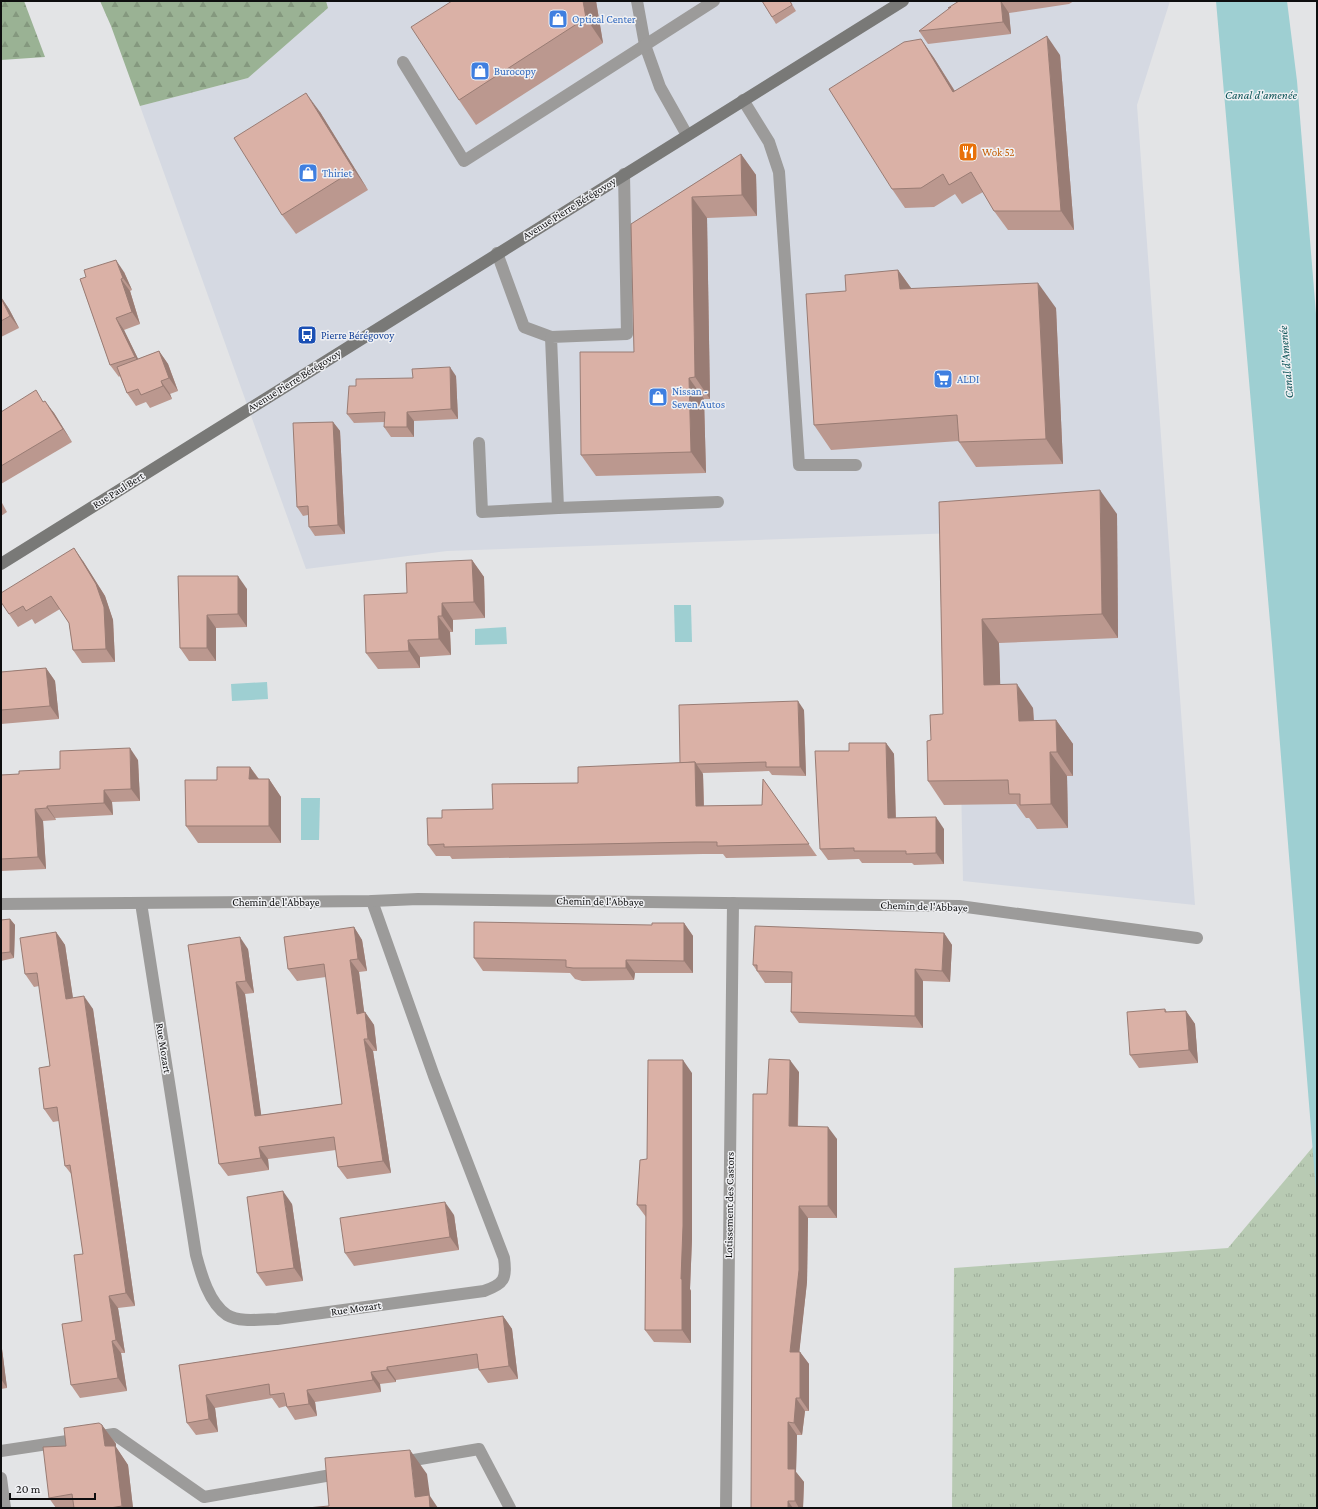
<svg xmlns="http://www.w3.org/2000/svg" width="1318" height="1509" font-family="'Crimson Pro',serif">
	<defs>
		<pattern id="grass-tufts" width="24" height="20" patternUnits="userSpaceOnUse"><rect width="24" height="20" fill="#b8cab3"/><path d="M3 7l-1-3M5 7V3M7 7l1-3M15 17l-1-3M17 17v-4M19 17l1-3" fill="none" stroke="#9dac99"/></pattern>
		<pattern id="forest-firs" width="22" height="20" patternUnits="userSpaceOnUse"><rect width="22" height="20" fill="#9ab294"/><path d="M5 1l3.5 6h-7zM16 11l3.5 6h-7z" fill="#84987e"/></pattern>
	</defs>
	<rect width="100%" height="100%" fill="#e3e4e6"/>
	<path fill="#d5d9e2" d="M326,1H1170L1137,105L1195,905L963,881L956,533L447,551L306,569L140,106L248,78L328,8Z"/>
	<path fill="url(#grass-tufts)" d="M1317,1142V1508H952L954,1268L1228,1248Z"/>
	<g fill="url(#forest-firs)">
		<path d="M1,1H24L45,57L1,60Z"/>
		<path d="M100,1H326L328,8L248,78L140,106L111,26Z"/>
	</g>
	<g fill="#9ecfd2">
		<path d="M1216,1H1287L1297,81L1317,326V1203L1272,645Z"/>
		<path d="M674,605H691L692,642H675Z"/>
		<path d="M506,627L507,644L475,645V629Z"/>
		<path d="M267,682L268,699L232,701L231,684Z"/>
		<path d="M301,798H320L319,840H301Z"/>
	</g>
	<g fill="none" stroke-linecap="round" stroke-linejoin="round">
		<g stroke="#9c9b9a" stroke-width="12">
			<path d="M637,1L645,45L660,87L687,135"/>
			<path d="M403,62L464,161L714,1"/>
			<path d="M743,100L769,142L779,172L799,465H856"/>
			<path d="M497,253L524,327L551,337"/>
			<path d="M479,443L482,512L558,508L551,337L627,334L624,174"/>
			<path d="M558,508L718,502"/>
			<path d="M1,1451L114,1434L204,1497L343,1473"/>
			<path d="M402,1462L479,1449L510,1508"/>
			<path d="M1,1478L5,1508"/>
		</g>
		<g stroke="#9c9b9a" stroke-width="12">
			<path d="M141,903L196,1255C201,1274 209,1303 227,1315C241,1323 261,1319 277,1319L484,1291C504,1284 507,1279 504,1258L434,1076L372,901"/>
			<path d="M1,904L372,901L418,899L959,906L1197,938"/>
			<path d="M726,1508L733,903"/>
		</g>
		<path stroke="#797977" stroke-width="12" d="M1,564L903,1"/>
	</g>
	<g fill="#bb988f">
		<path d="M452,1H596L603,43L476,125L459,100Z"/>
		<path d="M762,1H790L796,11L776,24Z"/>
		<path d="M959,1H1074L1069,4L1009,13L1011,34L928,44L919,31L949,9L948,8Z"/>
		<path d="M921,39L934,58L955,91L1060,55L1074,230H1008L994,211L983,192L962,204L955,194L934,207L905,208L892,189Z"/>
		<path d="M320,112L368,190L296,234L282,215Z"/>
		<path d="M741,154L756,175L757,216L707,218L710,399H704L706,473L596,476L581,455L634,352L631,224Z"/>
		<path d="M898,270L911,288L1056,308L1063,464L976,467L959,442V441L831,450L814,425L846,291Z"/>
		<path d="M124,272L132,290L130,291L140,324L124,330L138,359L159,351L168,364L178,391L170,394L172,399L150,408L146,402L136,406L127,393L120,376L119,377L110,365L80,279Z"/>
		<path d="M1,297L9,309L19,328L1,337Z"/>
		<path d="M456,376L458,419L414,421V437H391L384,427L385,422L354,423L347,414Z"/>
		<path d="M44,402L54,413L72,442L1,484V412Z"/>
		<path d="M333,422L340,431L345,534L315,536L309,527L308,515L303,516L297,507Z"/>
		<path d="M1,501L7,512L1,516Z"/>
		<path d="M939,502L1117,514L1118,638L999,643L1000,684L1033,708L1034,721L1056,720L1073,744V776H1067L1068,828L1037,829L1029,818H1026L1016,804L944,805L928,781L931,740L943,714Z"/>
		<path d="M472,560L484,577L485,618L453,620V632H450L451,655L420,657V668L378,669L366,653L407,593Z"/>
		<path d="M83,561L105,596L113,620L115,662L82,663L73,650L69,623L60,609L35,624L32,619L18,627L9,614Z"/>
		<path d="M178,576L247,589V627L216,628V661H189L180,648Z"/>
		<path d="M46,668L55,681L59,719L1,724V672Z"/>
		<path d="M804,710L806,776L772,775L769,771L702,773L703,774L704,806L762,805L763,779L817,856L726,858L723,854H703L452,859L450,856H436L428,845L442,818L493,809L578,783L680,763Z"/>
		<path d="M886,743L894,754L896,818L944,829V864L914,865L912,863H862L859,859L828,860L820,849L849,751Z"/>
		<path d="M138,760L140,801L112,802L113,815L55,818L56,820L43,821L46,869L1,871V775L19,774Z"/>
		<path d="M250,767L259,779H269L281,797V843H198L186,826L217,780Z"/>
		<path d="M10,919L15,925L14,958L1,961V920Z"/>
		<path d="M684,923L693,936V973H635L634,980L582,981L575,979L570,973L483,971L474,958L652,925Z"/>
		<path d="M354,927L362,940L367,971L359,972L364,1012H365L374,1025L377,1051H373L391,1173L347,1179L338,1167L336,1150L268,1159L269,1170L228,1176L219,1164L188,945L248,949L254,993L245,994L261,1115L342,1104L326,977L297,981L288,969Z"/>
		<path d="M56,932L65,945L73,998L93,1009L135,1306L118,1308L125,1353H121L127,1391L80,1398L71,1385L82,1321L83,1254L72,1175L65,1166L59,1121L53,1122L44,1109L50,1066L39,986L34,987L25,974Z"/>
		<path d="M944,933L952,945L950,982L923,981V1028L799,1023L791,1012L792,983H765L753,965Z"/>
		<path d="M1165,1009L1167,1012L1186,1011L1195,1024L1198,1063L1139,1068L1130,1055Z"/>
		<path d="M799,1072L798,1126L837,1139V1218H808L807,1282L799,1352H800L809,1364V1411H805L802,1435H797L796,1472L804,1482L803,1508H751L767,1094Z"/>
		<path d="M692,1073V1239L690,1289L691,1291V1343L654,1342L645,1330L646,1217L637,1205L647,1159Z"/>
		<path d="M292,1204L303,1281L266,1286L257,1273Z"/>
		<path d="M454,1215L459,1250L354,1266L345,1253Z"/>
		<path d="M503,1316L512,1329L518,1379L488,1383L479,1370V1368L396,1380V1382L380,1384L381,1392L315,1402L317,1416L295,1420L286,1406L279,1408L272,1398L215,1408L218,1432L196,1435L187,1423L179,1365Z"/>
		<path d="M1,1341L7,1388L1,1389Z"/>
		<path d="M102,1425L116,1444V1447L128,1465L133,1508H56L49,1498L66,1446Z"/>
	</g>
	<g fill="#997c74">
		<path d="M583,1H596L603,43L586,18Z"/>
		<path d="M1001,1L1009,13L1011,34L1003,22Z"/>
		<path d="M1047,36L1060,55L1074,230L1061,211Z"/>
		<path d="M921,39L934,58L967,111L953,92Z"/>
		<path d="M306,93L320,112L368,190L354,170Z"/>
		<path d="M741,154L756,175L757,216L742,195Z"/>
		<path d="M692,197L707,218L710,399L695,377Z"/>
		<path d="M116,260L124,272L132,290L123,278Z"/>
		<path d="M898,270L916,295L900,289Z"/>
		<path d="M121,279L130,291L140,324L132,312Z"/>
		<path d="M1038,283L1056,308L1063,464L1046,439Z"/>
		<path d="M1,297L9,309L19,328L10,316Z"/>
		<path d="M116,318L124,330L143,369L135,357Z"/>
		<path d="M159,351L168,364L178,391L169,378Z"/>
		<path d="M450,367L456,376L458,419L451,409Z"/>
		<path d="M689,378L704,399L706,473L691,452Z"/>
		<path d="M161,381L170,394L172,399L163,386Z"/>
		<path d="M45,401L54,413L72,442L63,429Z"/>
		<path d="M407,412L414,421V437L407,427Z"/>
		<path d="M333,422L340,431L345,534L338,525Z"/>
		<path d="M1100,490L1117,514L1118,638L1102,614Z"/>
		<path d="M74,548L83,561L105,596L113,620L115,662L106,649Z"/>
		<path d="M472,560L484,577L485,618L474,602Z"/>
		<path d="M238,576L247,589V627L238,614Z"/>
		<path d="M442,603L453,620V632L442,616Z"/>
		<path d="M207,615L216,628V661L207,648Z"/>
		<path d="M438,616L450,632L451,655L439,639Z"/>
		<path d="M982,619L999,643L1001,709L984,685Z"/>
		<path d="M408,640L420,657V668L409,651Z"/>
		<path d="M46,668L55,681L59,719L50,706Z"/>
		<path d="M1017,684L1033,708L1035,745L1019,721Z"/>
		<path d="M798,701L804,710L806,776L800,767Z"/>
		<path d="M1056,720L1073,744V776L1057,752Z"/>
		<path d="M886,743L894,754L896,830L888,818Z"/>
		<path d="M130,748L138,760L140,801L131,789Z"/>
		<path d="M1050,752L1067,776L1068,828L1051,804Z"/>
		<path d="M695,762L703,774L704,817L696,806Z"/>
		<path d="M250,767L262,784L249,779Z"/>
		<path d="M269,779L281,797V843L269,826Z"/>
		<path d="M104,790L112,802L113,815L104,803Z"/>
		<path d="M47,806L55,818L56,820L47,808Z"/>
		<path d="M35,809L43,821L46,869L38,857Z"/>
		<path d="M936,817L944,829V864L936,853Z"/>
		<path d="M10,919L15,925L14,958L10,952Z"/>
		<path d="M684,923L693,936V973L684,961Z"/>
		<path d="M354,927L362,940L367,971L358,959Z"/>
		<path d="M56,932L65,945L75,1012L66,999Z"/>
		<path d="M944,933L952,945L950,982L942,971Z"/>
		<path d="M240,937L248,949L254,993L246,981Z"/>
		<path d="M350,960L359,972L366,1026L357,1014Z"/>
		<path d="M626,960L635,973L634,980L626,968Z"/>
		<path d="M915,969L923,981V1028L915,1016Z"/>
		<path d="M236,982L245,994L263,1128L255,1116Z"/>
		<path d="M84,996L93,1009L135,1306L126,1293Z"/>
		<path d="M1186,1011L1195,1024L1198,1063L1189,1050Z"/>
		<path d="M365,1012L374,1025L377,1051L368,1039Z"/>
		<path d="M364,1039L373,1051L391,1173L383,1161Z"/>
		<path d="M683,1060L692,1073V1239L690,1289L691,1291V1343L682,1330L681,1279Z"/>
		<path d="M790,1060L799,1072L797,1139L789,1126Z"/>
		<path d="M828,1127L837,1139V1218L828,1206Z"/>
		<path d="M259,1147L268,1159L269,1170L261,1158Z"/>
		<path d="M283,1191L292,1204L303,1281L294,1268Z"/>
		<path d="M445,1202L454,1215L459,1250L450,1237Z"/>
		<path d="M799,1206L808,1218L807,1282L798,1364L790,1352Z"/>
		<path d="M109,1296L118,1308L125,1353L116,1340Z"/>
		<path d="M503,1316L512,1329L518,1379L509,1366Z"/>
		<path d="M1,1341L7,1388L1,1379Z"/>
		<path d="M112,1341L121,1353L127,1391L118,1378Z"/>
		<path d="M800,1352L809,1364V1411L800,1398Z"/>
		<path d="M387,1367L396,1380V1382L387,1370Z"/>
		<path d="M371,1372L380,1384L381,1392L373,1380Z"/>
		<path d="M307,1390L315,1402L317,1416L309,1404Z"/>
		<path d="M206,1395L215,1408L218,1432L209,1419Z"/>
		<path d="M796,1398L805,1411L802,1435L794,1423Z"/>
		<path d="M788,1422L797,1435L796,1472L804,1482L803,1508H799L795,1501L788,1469Z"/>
		<path d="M102,1425L116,1444V1447L128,1465L133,1508H123L122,1506L105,1446Z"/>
		<path d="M410,1450L427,1474L430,1496L438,1508H423L415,1497Z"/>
		<path d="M788,1501L793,1508H788Z"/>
	</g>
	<g fill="#dab1a6" stroke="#997c74">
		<path d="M452,1H583L586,18L459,100L411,27Z"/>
		<path d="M762,1H790L792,5L772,17Z"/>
		<path d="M959,1H1003H1001L1003,22L919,31L951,7L948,8Z"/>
		<path d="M1047,36L1061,211H994L971,172L949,185L943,174L921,188L892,189L829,89L904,42L921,39L953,92Z"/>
		<path d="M306,93L354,170L282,215L234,138Z"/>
		<path d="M741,154L742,195L692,197L695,377L689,378L691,452L581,455L580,352H634L631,224Z"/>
		<path d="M116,260L123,278L121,279L132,312L116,318L135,357L110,365L80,279L86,277L84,270Z"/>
		<path d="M898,270L900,289L1038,283L1046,439L959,442L957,415L814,425L806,294L846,291L845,275Z"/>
		<path d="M1,298L10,316L1,321Z"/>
		<path d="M159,351L169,378L161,381L163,386L141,395L138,389L127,393L117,367Z"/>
		<path d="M450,367L451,409L407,412V427H384L385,412L347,414L349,386H356V379L413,378L412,369Z"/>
		<path d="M36,390L43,402L45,401L63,429L1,466V412Z"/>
		<path d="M333,422L338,525L309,527L308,506L297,507L293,423Z"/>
		<path d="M1100,490L1102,614L982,619L984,685L1017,684L1019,721L1056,720L1057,752H1050L1051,804L1020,805V794H1009L1008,780L928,781L927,741L931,740L930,715L943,714L939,502Z"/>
		<path d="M74,548L96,584L104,607L106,649L73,650L69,623L51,596L26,611L23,606L9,614L1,602V593Z"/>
		<path d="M472,560L474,602L442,603V616H438L439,639L408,640L409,651L366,653L364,595L407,593L406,563Z"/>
		<path d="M178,576H238V614L207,615V648H180Z"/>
		<path d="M46,668L50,706L1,710V672Z"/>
		<path d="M798,701L800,767H766V762L696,764L695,762L680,763L679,705Z"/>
		<path d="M849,743H886L888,818L936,817V853L906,854V851H854V848L820,849L815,751H849Z"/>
		<path d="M130,748L131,789L104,790V803L47,806V808L35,809L38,857L1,859V775L19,774V771L60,769V751Z"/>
		<path d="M695,762L696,806L762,805L763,779L809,844L717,846V842H695L444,847V844L428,845L427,818H442V810L493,809L492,784L578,783V767Z"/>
		<path d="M217,767H250L249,779H269V826H186L185,780H217Z"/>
		<path d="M10,919V952L1,953V920Z"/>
		<path d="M474,922L652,925V923H684V961L626,960V968H573L566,967V960L474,958Z"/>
		<path d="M755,926L944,933L942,971L915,969V1016L791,1012L792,972L757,971V965H753Z"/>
		<path d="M354,927L358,959L350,960L357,1014L365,1012L368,1039H364L383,1161L338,1167L334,1137L259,1147L261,1158L219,1164L188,945L240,937L246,981L236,982L255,1116L342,1104L324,964L288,969L284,937Z"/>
		<path d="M56,932L66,999L84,996L126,1293L109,1296L116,1340L112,1341L118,1378L71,1385L62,1324L82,1321L74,1255L83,1254L70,1165L65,1166L57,1107L44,1109L39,1068L50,1066L37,973L25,974L20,938Z"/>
		<path d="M1165,1009V1012L1186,1011L1189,1050L1130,1055L1127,1012Z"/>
		<path d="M769,1059L790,1060L789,1126L828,1127V1206H799V1270L790,1352H800V1398H796L794,1423L788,1422V1469H795V1501H788V1508H751L753,1094H767Z"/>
		<path d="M648,1060H683V1226L681,1279H682V1330H645L646,1205H637L640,1160L647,1159Z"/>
		<path d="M283,1191L294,1268L257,1273L247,1197Z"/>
		<path d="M445,1202L450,1237L345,1253L340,1218Z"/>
		<path d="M503,1316L509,1366L479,1370L477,1354L387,1367V1370L371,1372L373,1380L307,1390L309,1404L287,1407L284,1393L270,1395L269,1384L206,1395L209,1419L187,1423L179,1365Z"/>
		<path d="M99,1423L102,1425L105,1446H115L122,1506L110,1508H74L72,1494L49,1498L43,1447L66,1446L64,1428Z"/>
		<path d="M410,1450L415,1497L429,1495L430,1508H307L329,1506L325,1458Z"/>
	</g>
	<defs>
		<g id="shop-square" transform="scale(1)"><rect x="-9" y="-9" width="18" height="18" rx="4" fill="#3f7fe0" stroke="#f0f1f4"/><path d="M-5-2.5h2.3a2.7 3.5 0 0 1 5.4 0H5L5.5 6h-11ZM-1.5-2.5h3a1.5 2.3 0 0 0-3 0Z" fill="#fff"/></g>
		<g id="restaurant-square" transform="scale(1)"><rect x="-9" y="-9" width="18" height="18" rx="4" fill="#e8710a" stroke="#f0f1f4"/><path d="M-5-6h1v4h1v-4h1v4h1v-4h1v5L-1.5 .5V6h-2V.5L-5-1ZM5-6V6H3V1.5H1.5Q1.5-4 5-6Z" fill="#fff"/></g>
		<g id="bus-square" transform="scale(1)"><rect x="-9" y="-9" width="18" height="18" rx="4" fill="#1a4fb4" stroke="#f0f1f4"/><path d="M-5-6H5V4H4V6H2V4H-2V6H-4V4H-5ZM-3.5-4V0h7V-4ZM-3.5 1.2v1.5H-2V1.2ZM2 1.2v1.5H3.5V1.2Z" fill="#fff"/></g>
		<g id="supermarket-square" transform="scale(1)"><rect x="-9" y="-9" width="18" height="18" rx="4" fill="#3f7fe0" stroke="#f0f1f4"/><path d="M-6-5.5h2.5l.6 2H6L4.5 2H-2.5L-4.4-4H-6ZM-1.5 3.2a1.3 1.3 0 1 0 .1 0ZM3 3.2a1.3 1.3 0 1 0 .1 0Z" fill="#fff"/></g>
	</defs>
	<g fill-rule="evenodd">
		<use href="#shop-square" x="558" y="19"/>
		<use href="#shop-square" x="480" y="71"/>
		<use href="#restaurant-square" x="968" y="152"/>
		<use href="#shop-square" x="308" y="173"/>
		<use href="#bus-square" x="307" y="335"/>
		<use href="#supermarket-square" x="943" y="379"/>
		<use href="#shop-square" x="658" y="397"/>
	</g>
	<g text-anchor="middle" stroke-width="3" stroke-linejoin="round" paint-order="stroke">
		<g font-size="11" fill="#366cbe" stroke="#f0f1f4" text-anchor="start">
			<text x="572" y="23">Optical Center</text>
			<text x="494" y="75">Burocopy</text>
			<text x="322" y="177">Thiriet</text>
			<text x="957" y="383">ALDI</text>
			<text x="672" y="395">Nissan -<tspan x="672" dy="13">Seven Autos</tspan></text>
		</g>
		<g font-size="11" fill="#c56008" stroke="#f0f1f4" text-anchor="start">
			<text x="982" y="156">Wok 52</text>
		</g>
		<g font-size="11" fill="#0e0e0f" stroke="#f0f1f4">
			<text transform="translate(569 208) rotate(-32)" y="4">Avenue Pierre Bérégovoy</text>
			<text transform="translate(294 380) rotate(-32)" y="4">Avenue Pierre Bérégovoy</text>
			<text transform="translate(118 490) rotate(-32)" y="4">Rue Paul Bert</text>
			<text transform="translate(600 901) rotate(1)" y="4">Chemin de l'Abbaye</text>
			<text x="276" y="906">Chemin de l'Abbaye</text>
			<text transform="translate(924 906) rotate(2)" y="4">Chemin de l'Abbaye</text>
			<text transform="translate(164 1048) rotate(81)" y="4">Rue Mozart</text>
			<text transform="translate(729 1205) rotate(-89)" y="4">Lotissement des Castors</text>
			<text transform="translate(356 1308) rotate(-8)" y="4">Rue Mozart</text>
		</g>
		<g font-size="11" fill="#164399" stroke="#f0f1f4" text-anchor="start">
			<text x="321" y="339">Pierre Bérégovoy</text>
		</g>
		<g font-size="12" font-style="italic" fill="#0f5559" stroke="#f0f1f4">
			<text x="1261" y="99">Canal d'amenée</text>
			<text transform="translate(1286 362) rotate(-95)" y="4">Canal d'Amenée</text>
		</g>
	</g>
	<rect width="1318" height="1509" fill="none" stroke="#0e0e0f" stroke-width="4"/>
	<path d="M10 1493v6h85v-6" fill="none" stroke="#0e0e0f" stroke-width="2"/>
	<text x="16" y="1493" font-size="12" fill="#0e0e0f" stroke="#f0f1f4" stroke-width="3" paint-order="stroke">20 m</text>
</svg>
